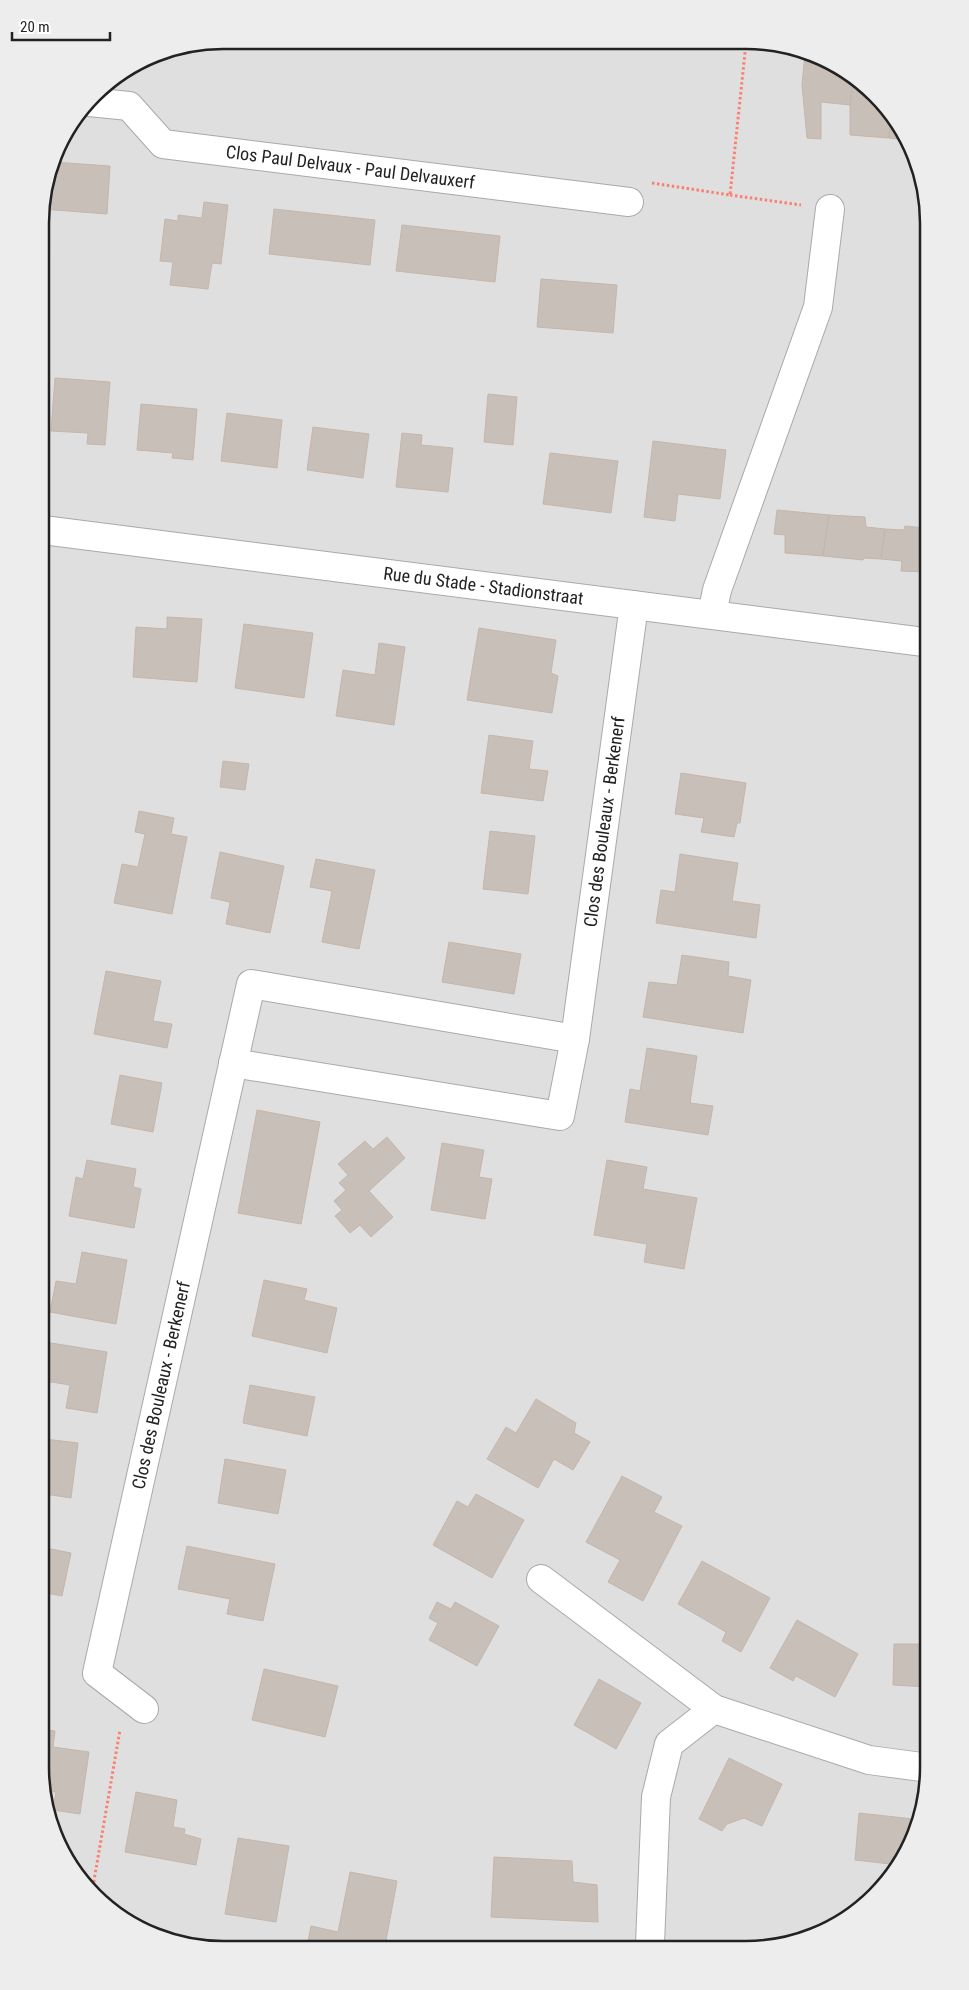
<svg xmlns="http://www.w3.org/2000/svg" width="969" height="1990" font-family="'Roboto Condensed',sans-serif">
	<rect width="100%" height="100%" fill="#f2efe9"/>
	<path fill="#e0dfdf" d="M223,40L781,43L827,59L867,86L904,131L923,175L929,1779L915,1837L891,1879L848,1919L794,1944L188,1947L142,1931L102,1904L71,1868L46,1815L42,199L59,142L102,86L153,54Z"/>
	<g fill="#c7bfb8" stroke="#c4b6ab">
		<path d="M805,54L827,59L854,77L850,105L821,102V139L807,138L802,85Z"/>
		<path d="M854,77L867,86L891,115L889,138L850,135V105Z"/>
		<path d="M891,115L904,131L908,140L889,138Z"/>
		<path d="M53,162L110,166L107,214L42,209V199Z"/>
		<path d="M204,202L228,205L221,264L212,263L208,289L170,285L173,262L160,261L165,219L178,221V215L202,218Z"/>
		<path d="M274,209L375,220L370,265L269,254Z"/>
		<path d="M402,225L500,236L495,282L396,271Z"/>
		<path d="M541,279L617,285L613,333L537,327Z"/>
		<path d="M55,378L110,382L105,445L87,444L88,433L51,431Z"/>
		<path d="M488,394L517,397L513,445L484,442Z"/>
		<path d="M141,404L197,409L193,460L172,458L173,453L137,450Z"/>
		<path d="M227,413L282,420L277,468L221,461Z"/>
		<path d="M313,427L369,434L363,478L307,470Z"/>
		<path d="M402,433L422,435L421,445L453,448L448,492L396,487Z"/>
		<path d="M653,441L726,450L720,499L678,494L675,521L644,517Z"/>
		<path d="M550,453L618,461L611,513L543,504Z"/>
		<path d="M777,510L829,515L823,556L785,553V535L774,534Z"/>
		<path d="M829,515L865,517L866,527L885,529L881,559L864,558L863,560L823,556Z"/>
		<path d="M905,526L924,528V572L901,571L902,561L881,559L885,529L904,530Z"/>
		<path d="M167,617L202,619L197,682L133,677L136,627L167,629Z"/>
		<path d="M244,624L313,633L304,698L235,688Z"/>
		<path d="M479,628L556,640L551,673L558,676L552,713L467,700Z"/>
		<path d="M379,643L405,647L394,725L336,716L343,670L375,675Z"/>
		<path d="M489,735L533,741L529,769L548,771L543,801L481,793Z"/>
		<path d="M223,761L249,764L245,790L220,787Z"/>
		<path d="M681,773L746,783L740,823H737L734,837L701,832L704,818L675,814Z"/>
		<path d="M139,811L174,818L171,834L187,837L172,914L114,903L122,864L138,867L145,834L135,832Z"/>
		<path d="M490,831L535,836L528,894L483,889Z"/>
		<path d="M220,852L284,866L270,933L226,924L230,902L211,898Z"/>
		<path d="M680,854L738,863L732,901L760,905L756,938L656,923L661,890L675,892Z"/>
		<path d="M316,859L375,870L359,949L322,942L332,891L310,887Z"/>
		<path d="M449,942L521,954L514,994L442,982Z"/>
		<path d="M682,955L729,962L728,976L751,980L743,1033L643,1017L649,982L677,985Z"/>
		<path d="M106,971L161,981L153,1021L172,1024L167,1048L94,1034Z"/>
		<path d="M647,1048L697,1056L690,1103L713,1106L708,1135L625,1122L630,1089L640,1091Z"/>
		<path d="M120,1075L162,1083L153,1132L111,1124Z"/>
		<path d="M257,1110L320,1122L301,1224L238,1213Z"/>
		<path d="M387,1137L405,1158L369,1191L393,1217L371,1237L360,1225L350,1233L335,1216L342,1210L334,1201L346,1190L339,1183L348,1175L338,1164L365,1141L373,1149Z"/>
		<path d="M442,1143L484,1150L479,1177L492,1179L485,1219L431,1210Z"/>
		<path d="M87,1160L136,1169L133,1187L141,1189L134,1228L69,1216L76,1177L83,1179Z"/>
		<path d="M607,1160L647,1167L643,1189L697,1198L684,1269L644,1262L647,1244L594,1235Z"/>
		<path d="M82,1252L127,1260L116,1324L50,1312L56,1281L76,1284Z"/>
		<path d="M264,1280L307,1289L304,1300L337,1308L327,1353L252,1336Z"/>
		<path d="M45,1342L107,1352L97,1413L66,1408L70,1385L45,1381Z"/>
		<path d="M250,1385L315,1397L307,1436L243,1423Z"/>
		<path d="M536,1399L576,1423L574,1433L590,1442L573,1470L554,1459L538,1488L487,1459L506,1427L516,1433Z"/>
		<path d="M45,1439L78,1443L71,1498L45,1494Z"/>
		<path d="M225,1459L286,1470L278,1514L218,1503Z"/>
		<path d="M622,1476L662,1497L654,1512L682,1526L643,1601L608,1582L620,1560L586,1542Z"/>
		<path d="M476,1494L524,1520L492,1578L433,1545L457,1501L468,1507Z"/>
		<path d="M187,1546L275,1564L263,1621L227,1614L230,1599L178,1589Z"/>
		<path d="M46,1548L71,1553L62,1596L46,1593Z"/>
		<path d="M702,1561L770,1598L741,1652L722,1641L726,1632L678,1604Z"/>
		<path d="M437,1602L451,1609L455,1602L499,1626L477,1666L429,1640L438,1623L429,1618Z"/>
		<path d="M797,1620L858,1654L835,1697L796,1676L793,1681L770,1668Z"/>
		<path d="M894,1644H928V1687L893,1685Z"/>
		<path d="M264,1669L338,1686L325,1737L252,1720Z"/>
		<path d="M599,1679L641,1703L616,1749L574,1725Z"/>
		<path d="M46,1730L55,1731L53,1747L89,1752L80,1814L53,1810L56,1792L46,1791Z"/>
		<path d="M729,1758L782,1784L762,1826L744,1818L727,1824L722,1831L699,1819Z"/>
		<path d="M136,1792L177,1800L173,1827L185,1829L184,1834L201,1839L196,1865L125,1852Z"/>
		<path d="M859,1813L913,1819L910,1845L899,1865L855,1860Z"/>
		<path d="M238,1838L289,1846L276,1922L225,1914Z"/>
		<path d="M494,1857L572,1861L573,1882L597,1885L598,1922L491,1917Z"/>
		<path d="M350,1872L397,1881L385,1946H307L311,1926L338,1932Z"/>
	</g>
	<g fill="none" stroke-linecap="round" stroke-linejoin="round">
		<g stroke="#a9a9a9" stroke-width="30">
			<g id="minor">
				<path id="s1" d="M89,102L129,106L163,144L629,202"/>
				<path id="s2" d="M43,530L924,642"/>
				<path d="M712,614L717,590L818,307L830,209"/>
				<path id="s3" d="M233,1063L560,1116L575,1039L634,605"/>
				<path d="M541,1579L714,1709L869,1760L929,1768"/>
				<path id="s4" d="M144,1709L97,1673L251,984L575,1039"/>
				<path d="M650,1944L656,1797L669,1744L714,1709"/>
			</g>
		</g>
		<g stroke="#fa8072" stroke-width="3" stroke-dasharray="2.5 2.5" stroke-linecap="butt">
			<path d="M652,183L730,195L746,43"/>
			<path d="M730,195L801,205"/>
			<path d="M92,1892L120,1730"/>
		</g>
		<use href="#minor" stroke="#fff" stroke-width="28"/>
	</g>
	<g text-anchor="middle" stroke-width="4" stroke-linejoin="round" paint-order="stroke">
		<g font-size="18" fill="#222" stroke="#fff">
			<text dy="6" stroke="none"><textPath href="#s1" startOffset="280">Clos Paul Delvaux - Paul Delvauxerf</textPath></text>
			<text dy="6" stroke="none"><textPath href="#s2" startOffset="444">Rue du Stade - Stadionstraat</textPath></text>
			<text dy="6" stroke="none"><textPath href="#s3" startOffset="629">Clos des Bouleaux - Berkenerf</textPath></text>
			<text dy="6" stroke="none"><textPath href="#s4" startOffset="354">Clos des Bouleaux - Berkenerf</textPath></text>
		</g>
	</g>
	<path d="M0 0H969V1990H0ZM223 49H746A174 174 0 0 1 920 223V1767A174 174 0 0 1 746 1941H223A174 174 0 0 1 49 1767V223A174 174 0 0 1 223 49Z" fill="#ededed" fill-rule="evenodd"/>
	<path fill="none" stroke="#222" stroke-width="2.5" d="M223 49H746A174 174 0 0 1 920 223V1767A174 174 0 0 1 746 1941H223A174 174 0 0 1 49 1767V223A174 174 0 0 1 223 49Z"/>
	<path d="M12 32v8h98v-8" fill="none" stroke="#222222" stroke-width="2.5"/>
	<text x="20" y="32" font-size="15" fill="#222222" stroke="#ffffff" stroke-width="4" paint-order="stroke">20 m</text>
</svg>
